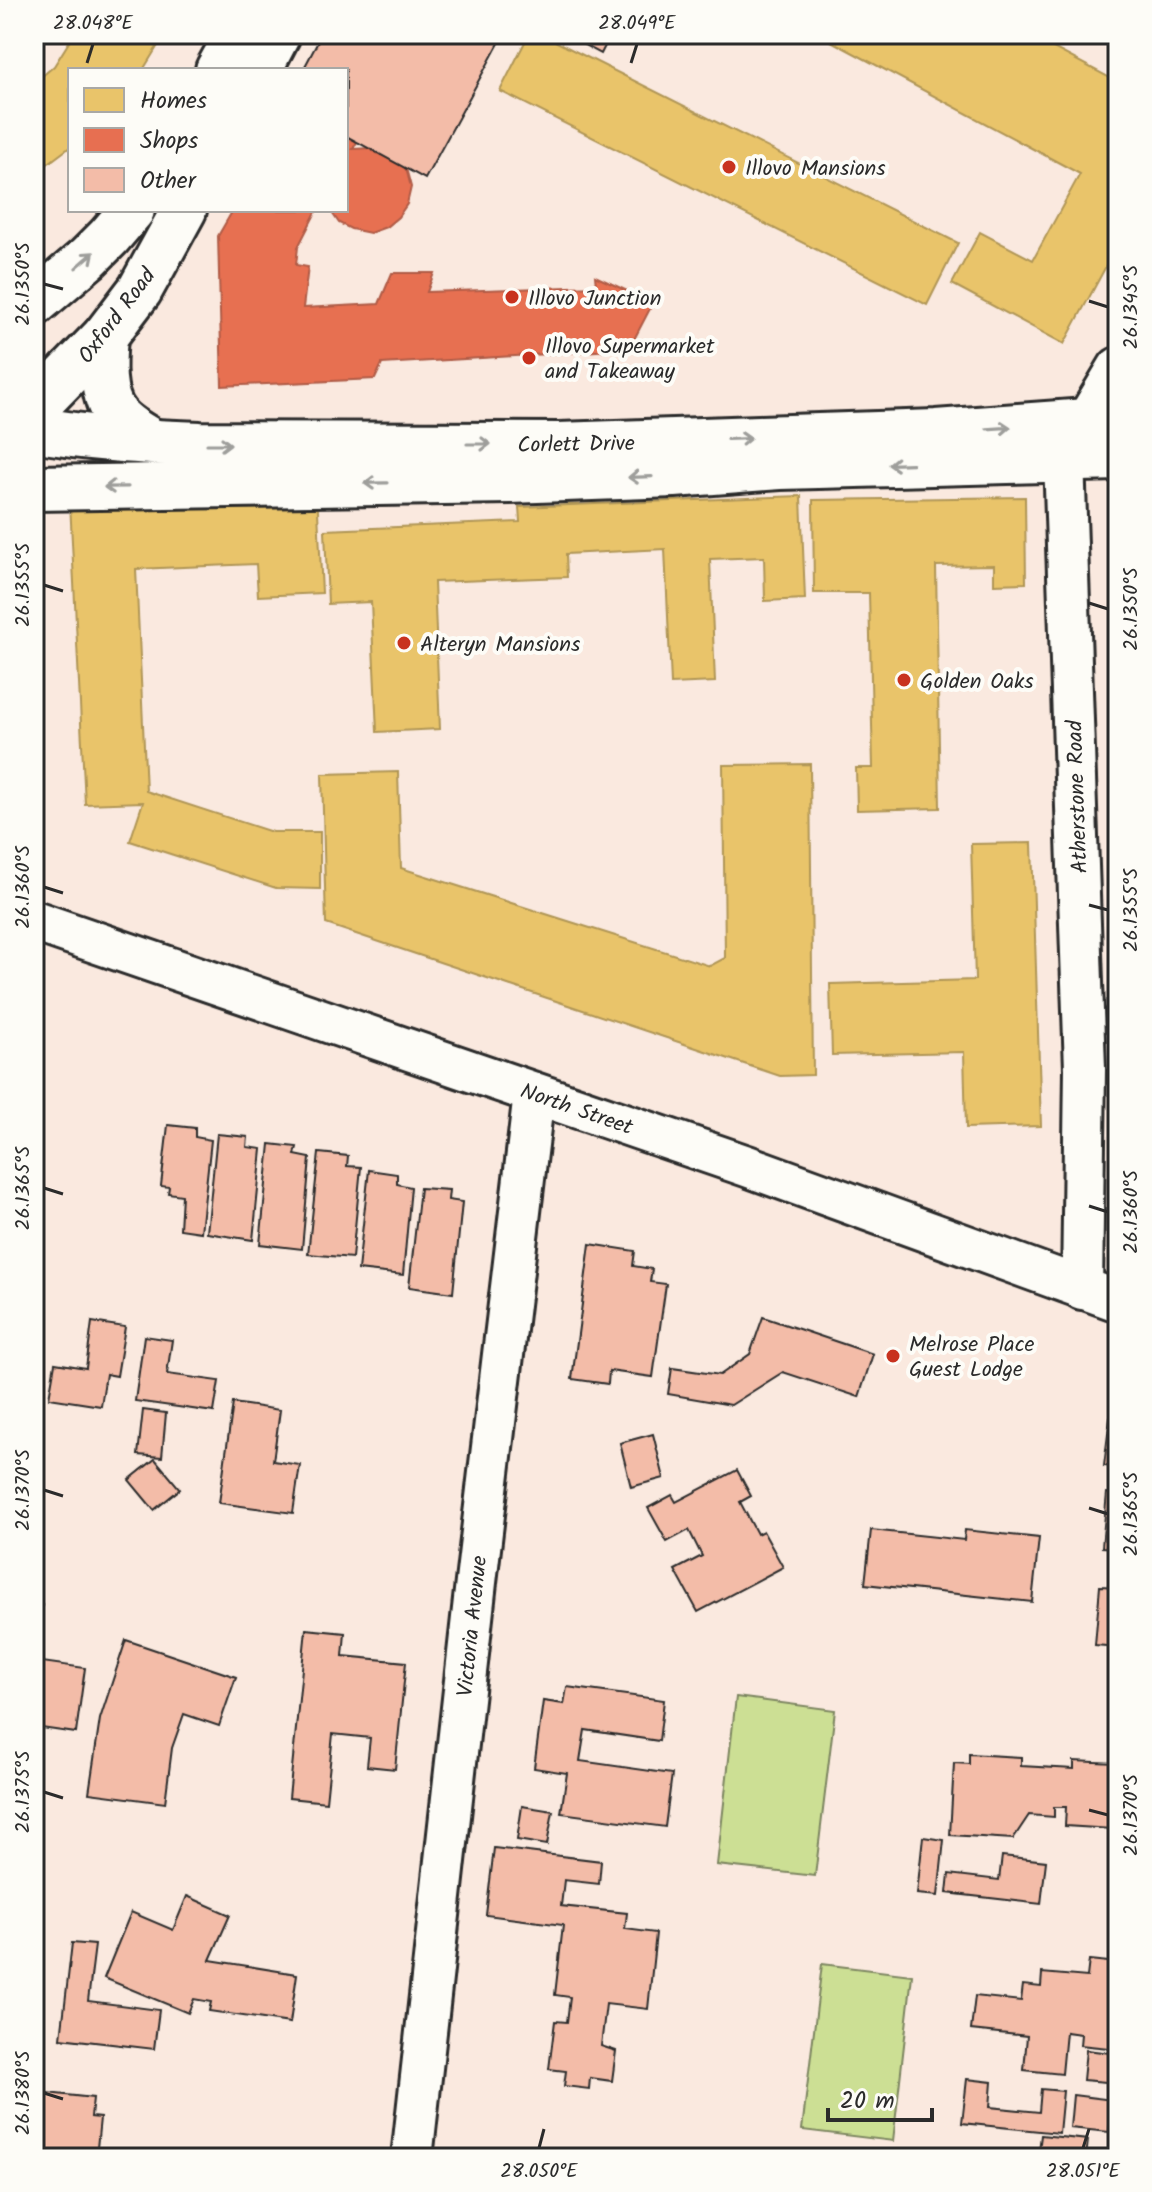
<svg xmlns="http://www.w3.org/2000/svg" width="1152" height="2192" font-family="Kalam,sans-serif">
	<rect width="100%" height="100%" fill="#fae9df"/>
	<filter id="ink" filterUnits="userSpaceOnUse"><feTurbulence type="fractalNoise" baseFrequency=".0125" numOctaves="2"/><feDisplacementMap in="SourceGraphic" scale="16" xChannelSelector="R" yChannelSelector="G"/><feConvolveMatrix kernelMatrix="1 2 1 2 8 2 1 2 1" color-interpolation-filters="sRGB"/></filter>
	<g filter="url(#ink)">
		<g fill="#ccdf94" stroke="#7c8560" stroke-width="2">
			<path d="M736,1697L835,1710L815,1876L717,1865Z"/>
			<path d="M822,1964L912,1975L893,2141L802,2130Z"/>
		</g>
		<g fill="#e9c46a" stroke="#b09657" stroke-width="2">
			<path d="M74,34H165L143,70H70V147L42,168H34V83L54,66Z"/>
			<path d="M529,34H541L958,243L927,305L500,91Z"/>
			<path d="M818,34H1027L1118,82V244L1064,344L952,284L980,232L1033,260L1080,174Z"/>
			<path d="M317,491L322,593L258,596L256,564L136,569L146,791L272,832H320V889L276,888L130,841L143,802L85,804L70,502Z"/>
			<path d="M801,496L805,599L765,601L764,557L710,559L715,682L671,684L665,549L566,554L567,577L434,582L440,729L377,732L371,602L328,604L325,530L520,522L519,507Z"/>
			<path d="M1025,497L1026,583L994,584V565L936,566L940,808L857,810L856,768H873L869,593H814L813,500Z"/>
			<path d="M810,764L813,1075L780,1076L326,924L322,774L398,772L401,868L710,966L725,958L723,765Z"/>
			<path d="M1032,843L1041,1126L966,1128L964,1052L832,1055L830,984L975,980L971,844Z"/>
		</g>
		<g fill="#e76f51" stroke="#af5b46" stroke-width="2">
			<path d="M346,121L365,128L353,149L371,148L390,153L402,162L407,172L411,187L407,204L398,217L386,227L370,233L351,229L339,223L330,210H346Z"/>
			<path d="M233,210H317L298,247L296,265L308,267L303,308L379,304L392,273H434L427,292L596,286L595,276L653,303L629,349L382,364L375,379L222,386L218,236Z"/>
		</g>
		<g fill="#f3bca8" stroke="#2b2b2b" stroke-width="2">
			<path d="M322,34H504L425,179L346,136V70H303Z"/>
			<path d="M564,34H611L601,54Z"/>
			<path d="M168,1125L195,1128V1137L211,1140L201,1232L180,1229L182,1195L168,1193L169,1187L161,1186Z"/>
			<path d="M217,1134L248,1137L247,1147L262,1149L253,1240L207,1233Z"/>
			<path d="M270,1144L297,1147L295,1155L310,1158L302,1249L260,1244Z"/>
			<path d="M319,1153L348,1156L347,1166L361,1167L352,1258L308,1254Z"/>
			<path d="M369,1170L397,1174V1184L411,1187L403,1275L358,1270Z"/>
			<path d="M420,1188L449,1190L448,1200L462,1202L453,1293L409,1287Z"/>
			<path d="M590,1244L635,1251L633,1266L652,1269L650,1282L666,1284L653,1377L609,1371L608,1384L572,1379Z"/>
			<path d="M763,1317L873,1354L859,1397L783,1372L731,1405L668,1394L672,1368L720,1375L750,1354Z"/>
			<path d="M92,1322L125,1327L117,1376L106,1374L101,1406L49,1398L55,1363L86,1368Z"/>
			<path d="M144,1336L172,1340L167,1374L219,1381L214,1412L135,1401Z"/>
			<path d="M233,1403L280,1410L273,1461L300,1465L293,1513L219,1503Z"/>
			<path d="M143,1410L166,1413L162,1457L138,1455Z"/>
			<path d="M1110,1418L1118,1419V1467L1104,1466Z"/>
			<path d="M653,1434L664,1478L631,1487L620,1443Z"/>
			<path d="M155,1459L180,1489L154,1510L129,1480Z"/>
			<path d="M737,1470L751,1496L740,1502L757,1534L763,1531L783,1567L698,1612L675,1570L702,1556L689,1530L667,1542L648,1508L672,1495L676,1502Z"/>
			<path d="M1107,1493L1118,1495V1548L1102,1547Z"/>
			<path d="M871,1530L964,1540L965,1530L1039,1538L1032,1602L865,1584Z"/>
			<path d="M1100,1586L1118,1587V1647L1095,1645Z"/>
			<path d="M34,1604L42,1605L35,1661L85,1668L76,1733L34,1727Z"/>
			<path d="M306,1629L345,1633L343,1656L406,1662L395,1769L367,1766L370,1738L333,1734L326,1802L289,1798Z"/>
			<path d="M126,1640L236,1677L219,1726L184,1714L172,1748L165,1803L89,1793L100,1719Z"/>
			<path d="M567,1687L664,1700L659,1741L585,1730L580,1761L672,1774L665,1827L561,1813L567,1773L534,1768L543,1701L564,1704Z"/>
			<path d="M969,1754L1021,1757V1766L1074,1769V1761L1116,1763L1112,1829L1065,1826L1066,1807H1054V1817L1029,1815L1013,1839L950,1835L954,1763L969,1764Z"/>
			<path d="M522,1806L553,1811L547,1845L517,1840Z"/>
			<path d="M923,1837L944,1840L938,1896L917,1894Z"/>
			<path d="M494,1848L601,1861L599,1884L564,1880L561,1906L627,1913L625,1929L656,1933L648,2009L606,2004L601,2046L616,2051L612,2081L590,2078L589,2089L564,2086L566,2071L549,2069L555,2021L567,2022L570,1997L555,1995L563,1925L486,1915Z"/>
			<path d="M1002,1856L1046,1861L1041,1904L947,1893L949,1874L999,1880Z"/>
			<path d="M187,1896L230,1915L210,1960L297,1974L290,2023L209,2011L211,2002L194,1999L188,2013L104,1978L131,1912L173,1930Z"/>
			<path d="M34,1923L46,1924L42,1959L34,1958Z"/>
			<path d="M72,1943L95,1945L88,2001L159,2010L154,2049L61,2038Z"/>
			<path d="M1089,1960L1118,1963V2049L1080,2045L1081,2034L1066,2032L1062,2074L1024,2070L1027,2036L971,2030L975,1996L1021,2001L1023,1985L1041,1987L1042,1973L1087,1977Z"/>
			<path d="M1086,2050L1118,2054V2083L1083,2080Z"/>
			<path d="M967,2079L992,2082L990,2107L1039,2112L1041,2089L1063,2091L1059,2133L962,2123Z"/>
			<path d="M47,2093L93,2098L91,2117L100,2118L96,2158H41Z"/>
			<path d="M1073,2095L1113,2100L1109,2132L1070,2128Z"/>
			<path d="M1041,2135L1088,2140L1086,2158H1038Z"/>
		</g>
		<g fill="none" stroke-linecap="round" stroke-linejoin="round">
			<g stroke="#2b2b2b" stroke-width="46">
				<g id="street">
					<path d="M34,921L747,1166L1118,1301"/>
					<path d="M1082,1289L1085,1069L1064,458L1118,368"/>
					<path d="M412,2158L476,1582L534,1094"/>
				</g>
			</g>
			<g stroke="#2b2b2b" stroke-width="50">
				<g id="secondary">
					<path d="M34,429C89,439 145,442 200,444L559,445L936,432L1087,421H1118"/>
					<path d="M34,488L510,481L674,475L780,467L1118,458"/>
				</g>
			</g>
			<g stroke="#2b2b2b" stroke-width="50">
				<g id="primary">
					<path d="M218,70L238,34"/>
					<path d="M259,70L278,34"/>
					<path d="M34,304L88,258L109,237L132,210"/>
					<path d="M105,336C103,361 100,396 117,416C126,427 141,435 153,442"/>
					<path d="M34,409L105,336L140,290L184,210"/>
				</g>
			</g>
			<use href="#street" stroke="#fdfcf7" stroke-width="40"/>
			<use href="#secondary" stroke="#fdfcf7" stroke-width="44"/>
			<use href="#primary" stroke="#fdfcf7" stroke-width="44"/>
		</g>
		<defs><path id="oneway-shaft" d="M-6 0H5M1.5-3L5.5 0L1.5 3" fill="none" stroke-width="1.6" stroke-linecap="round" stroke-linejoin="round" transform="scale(2)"/></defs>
		<g stroke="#9e9e9b">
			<use href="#oneway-shaft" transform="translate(85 260) rotate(-41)"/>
			<use href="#oneway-shaft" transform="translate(999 428) rotate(-4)"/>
			<use href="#oneway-shaft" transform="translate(739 439) rotate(-2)"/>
			<use href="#oneway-shaft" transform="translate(219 444)"/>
			<use href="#oneway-shaft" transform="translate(479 444)"/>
			<use href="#oneway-shaft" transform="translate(900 464) rotate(178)"/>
			<use href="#oneway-shaft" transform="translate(640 477) rotate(178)"/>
			<use href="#oneway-shaft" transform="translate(376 483) rotate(179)"/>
			<use href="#oneway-shaft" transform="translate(116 487) rotate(179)"/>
		</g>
	</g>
	<path fill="none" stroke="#2b2b2b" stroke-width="3" d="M87,63L93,44M631,63L637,44M44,284L63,289M1089,301L1108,307M44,585L63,591M1089,603L1108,609M44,887L63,893M1089,905L1108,910M44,1188L63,1194M1089,1206L1108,1212M44,1490L63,1496M1089,1508L1108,1514M44,1792L63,1798M1089,1810L1108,1815M44,2093L63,2099M539,2148L544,2129M1083,2148L1089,2129"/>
	<g fill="#c8321e" stroke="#fdfcf7" stroke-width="3">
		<circle cx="729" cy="167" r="8"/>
		<circle cx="512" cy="297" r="8"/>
		<circle cx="529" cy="358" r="8"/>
		<circle cx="404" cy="643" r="8"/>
		<circle cx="904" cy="680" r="8"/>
		<circle cx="893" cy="1356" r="8"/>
	</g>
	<g text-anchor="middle" stroke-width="8" stroke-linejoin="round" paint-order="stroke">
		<g font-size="22" fill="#2b2b2b" stroke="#fdfcf7" text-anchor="start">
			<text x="745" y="175">Illovo Mansions</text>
			<text x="528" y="305">Illovo Junction</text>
			<text x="545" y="353">Illovo Supermarket<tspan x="545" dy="25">and Takeaway</tspan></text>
			<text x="420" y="651">Alteryn Mansions</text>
			<text x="920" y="688">Golden Oaks</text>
			<text x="909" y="1351">Melrose Place<tspan x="909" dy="25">Guest Lodge</tspan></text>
		</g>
		<g font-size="22" fill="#2b2b2b" stroke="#fdfcf7">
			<text transform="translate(116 315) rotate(-53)" y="8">Oxford Road</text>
			<text transform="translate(576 443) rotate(-1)" y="8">Corlett Drive</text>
			<text transform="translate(1076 797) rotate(-92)" y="8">Atherstone Road</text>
			<text transform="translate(577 1108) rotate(19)" y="8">North Street</text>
			<text transform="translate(471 1626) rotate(-84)" y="8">Victoria Avenue</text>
		</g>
	</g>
	<rect width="1152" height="2192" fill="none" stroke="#fdfcf7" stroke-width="88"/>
	<rect x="68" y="68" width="280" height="144" fill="#fdfcf7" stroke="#a9a8a5" stroke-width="2"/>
	<rect x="84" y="88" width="40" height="24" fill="#e9c46a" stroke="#a9a8a5" stroke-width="2"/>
	<text x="140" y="108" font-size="24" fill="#2b2b2b">Homes</text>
	<rect x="84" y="128" width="40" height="24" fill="#e76f51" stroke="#a9a8a5" stroke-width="2"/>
	<text x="140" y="148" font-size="24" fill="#2b2b2b">Shops</text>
	<rect x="84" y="168" width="40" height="24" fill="#f3bca8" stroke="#a9a8a5" stroke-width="2"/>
	<text x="140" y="188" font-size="24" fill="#2b2b2b">Other</text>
	<path d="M828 2108v12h104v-12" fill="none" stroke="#2b2b2b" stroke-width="4"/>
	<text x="840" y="2108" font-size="24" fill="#2b2b2b" stroke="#fdfcf7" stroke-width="6" paint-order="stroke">20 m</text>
	<rect x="44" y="44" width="1064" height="2104" fill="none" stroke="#2b2b2b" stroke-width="3"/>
	<g font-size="20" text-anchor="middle" fill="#2b2b2b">
		<text x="93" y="29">28.048°E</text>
		<text x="637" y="29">28.049°E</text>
		<text transform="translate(22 284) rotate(-90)" y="7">26.1350°S</text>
		<text transform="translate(1130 307) rotate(-90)" y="7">26.1345°S</text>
		<text transform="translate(22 585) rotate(-90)" y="7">26.1355°S</text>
		<text transform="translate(1130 609) rotate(-90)" y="7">26.1350°S</text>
		<text transform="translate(22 887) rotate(-90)" y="7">26.1360°S</text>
		<text transform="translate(1130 910) rotate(-90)" y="7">26.1355°S</text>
		<text transform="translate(22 1188) rotate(-90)" y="7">26.1365°S</text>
		<text transform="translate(1130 1212) rotate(-90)" y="7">26.1360°S</text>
		<text transform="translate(22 1490) rotate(-90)" y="7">26.1370°S</text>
		<text transform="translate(1130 1514) rotate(-90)" y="7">26.1365°S</text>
		<text transform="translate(22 1792) rotate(-90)" y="7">26.1375°S</text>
		<text transform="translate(1130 1815) rotate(-90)" y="7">26.1370°S</text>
		<text transform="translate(22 2093) rotate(-90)" y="7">26.1380°S</text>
		<text x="539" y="2177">28.050°E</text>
		<text x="1083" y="2177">28.051°E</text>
	</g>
</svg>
